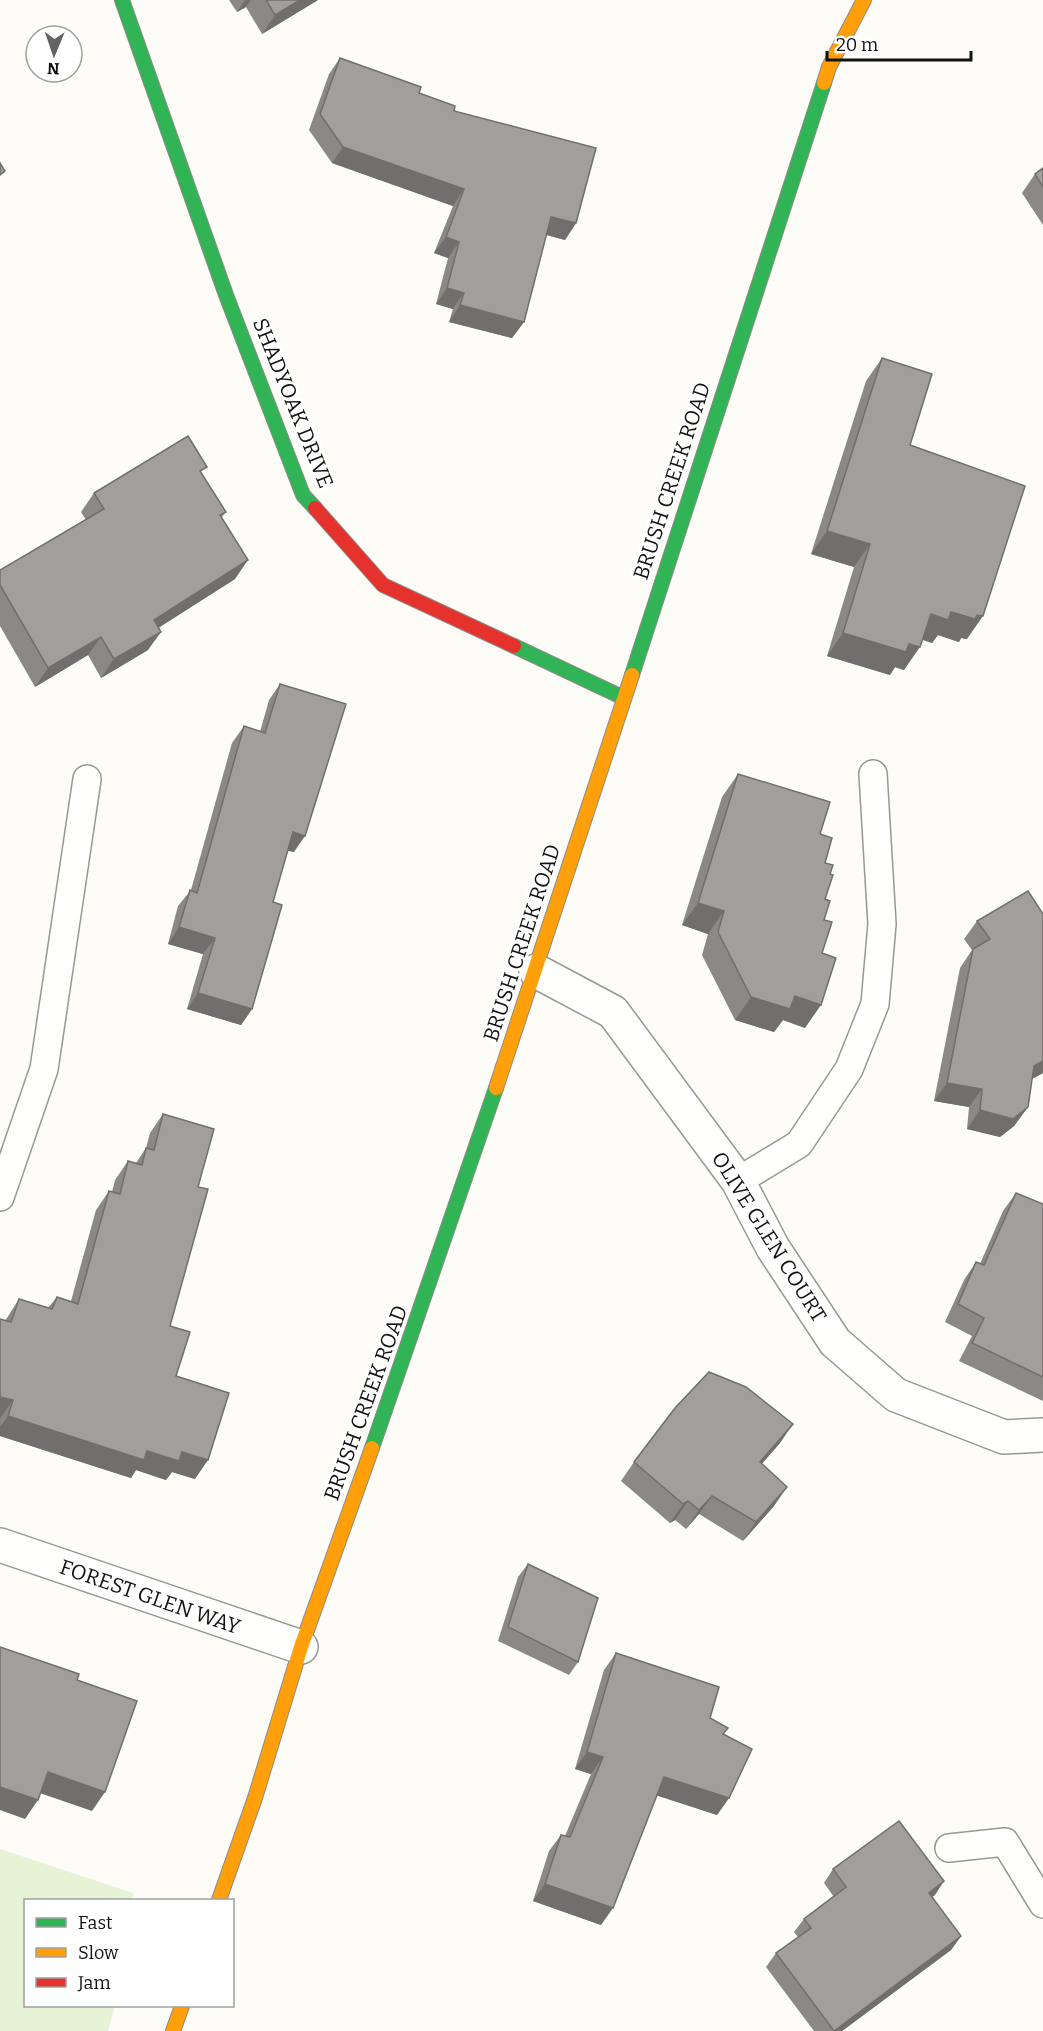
<svg xmlns="http://www.w3.org/2000/svg" width="1043" height="2031" font-family="Bitter,serif">
	<rect width="100%" height="100%" fill="#fdfcf7"/>
	<path fill="#e7f3d7" d="M0,1849L133,1893L132,1900H26V2006H115L108,2031H0Z"/>
	<g fill="none" stroke-linecap="round" stroke-linejoin="round">
		<g stroke="#979795" stroke-width="30">
			<g id="lane">
				<path d="M738,1181L799,1144L849,1069L875,1004L882,924L873,774"/>
				<path d="M0,1197L44,1069L87,779"/>
				<path d="M949,1848L1005,1842L1043,1904"/>
			</g>
		</g>
		<g stroke="#979795" stroke-width="36">
			<g id="street">
				<path d="M536,971L613,1012L738,1181L773,1248L835,1342L896,1395L1004,1437L1043,1435"/>
				<path d="M0,1545L301,1647"/>
			</g>
		</g>
		<g stroke="#8e8d8b" stroke-width="16">
			<g id="fast">
				<path d="M122,0L226,295L303,495L315,508"/>
				<path d="M514,646L624,698"/>
				<path d="M632,675L824,83"/>
				<path d="M372,1448L496,1088"/>
			</g>
		</g>
		<g stroke="#8e8d8b" stroke-width="16">
			<g id="slow">
				<path d="M824,83L829,67L864,0"/>
				<path d="M496,1088L632,675"/>
				<path d="M219,1900L255,1798L301,1647L372,1448"/>
				<path d="M173,2031L182,2006"/>
			</g>
		</g>
		<g stroke="#8e8d8b" stroke-width="16">
			<path id="jam" d="M315,508L383,585L514,646"/>
		</g>
		<use href="#lane" stroke="#fffffe" stroke-width="27"/>
		<use href="#street" stroke="#fffffe" stroke-width="33"/>
		<use href="#fast" stroke="#30b455" stroke-width="14"/>
		<use href="#slow" stroke="#ff9f0a" stroke-width="14"/>
		<use href="#jam" stroke="#e5322d" stroke-width="14"/>
	</g>
	<g fill="#8a8986">
		<path d="M229,0H318L262,34L246,7L237,12Z"/>
		<path d="M340,58L419,93L454,111L576,223L565,240L546,235L524,322L512,338L449,322L453,309L436,304L448,258L434,253L453,206L332,163L309,130L329,74Z"/>
		<path d="M1043,168V225L1022,193L1035,174Z"/>
		<path d="M882,358L910,445L967,639L961,638L959,642L938,635L932,643L923,640L904,670L895,667L890,675L827,656L854,567L811,554L866,381Z"/>
		<path d="M202,474L226,512L221,518L235,579L158,628L148,650L101,678L88,655L35,687L0,626V570L86,520L81,512L94,493Z"/>
		<path d="M280,684L294,852L288,851L273,902L252,1009L241,1025L187,1009L203,954L168,944L178,906L191,890L232,743L244,726L260,732L269,700Z"/>
		<path d="M738,774L820,834L825,863L830,874L825,899L822,953L805,1028L783,1020L774,1032L735,1020L702,955L708,934L682,925L722,797Z"/>
		<path d="M1043,914V1073L1032,1079L1028,1107L1014,1126L1000,1137L967,1129L969,1107L934,1101L960,968L972,950L964,939L977,921Z"/>
		<path d="M163,1114L198,1187L170,1326L176,1376L195,1479L172,1472L166,1480L136,1470L131,1478L0,1436V1319L5,1321L19,1299L48,1308L57,1297L71,1301L96,1210L109,1191L112,1192L115,1180L128,1161L136,1163L146,1148L150,1133Z"/>
		<path d="M1016,1193L1043,1204V1401L959,1361L972,1336L945,1322L964,1280L976,1262L980,1264L1003,1211Z"/>
		<path d="M780,1443L762,1463L774,1506L743,1541L699,1514L686,1529L675,1520L670,1523L621,1481L634,1462Z"/>
		<path d="M528,1564L578,1662L569,1675L498,1641L518,1577Z"/>
		<path d="M616,1653L710,1718L723,1734L729,1798L717,1815L657,1795L601,1925L533,1901L549,1851L561,1835L565,1836L591,1774L575,1769L604,1670Z"/>
		<path d="M833,1869L935,1895L932,1897L961,1936L951,1950L842,2031H814L766,1967L776,1953L798,1937L794,1932L804,1919L834,1897L824,1883Z"/>
	</g>
	<g fill="#716f6d">
		<path d="M245,0H251L246,7L237,12Z"/>
		<path d="M300,0H318L262,34L275,15Z"/>
		<path d="M343,147L464,189L453,206L332,163Z"/>
		<path d="M551,217L576,223L565,240L540,233Z"/>
		<path d="M446,237L459,242L448,258L434,253Z"/>
		<path d="M447,288L464,293L453,309L436,304Z"/>
		<path d="M460,305L524,322L512,338L449,322Z"/>
		<path d="M827,531L870,544L854,567L811,554Z"/>
		<path d="M248,560L235,579L141,639L154,620Z"/>
		<path d="M951,612L983,616L967,639L961,638L959,642L938,635L932,643L915,637L931,614Z"/>
		<path d="M161,632L148,650L101,678L114,659Z"/>
		<path d="M843,633L909,644L920,647L904,670L895,667L890,675L827,656Z"/>
		<path d="M101,637L88,655L35,687L48,668Z"/>
		<path d="M293,832L305,836L294,852L282,849Z"/>
		<path d="M698,903L724,911L708,934L682,925Z"/>
		<path d="M179,927L215,938L203,954L168,944Z"/>
		<path d="M198,993L252,1009L241,1025L187,1009Z"/>
		<path d="M795,996L821,1005L805,1028L783,1020L774,1032L735,1020L751,997Z"/>
		<path d="M1043,1061V1073L1021,1085L1034,1066Z"/>
		<path d="M947,1083L982,1089L969,1107L934,1101Z"/>
		<path d="M1028,1107L1014,1126L1000,1137L967,1129L980,1110Z"/>
		<path d="M0,1397L13,1400L0,1419Z"/>
		<path d="M8,1416L147,1451L182,1452L208,1460L195,1479L172,1472L166,1480L136,1470L131,1478L0,1436V1427Z"/>
		<path d="M793,1424L780,1443L747,1481L760,1462Z"/>
		<path d="M787,1487L774,1506L743,1541L756,1522Z"/>
		<path d="M712,1496L699,1514L686,1529L699,1510Z"/>
		<path d="M688,1501L675,1520L670,1523L683,1504Z"/>
		<path d="M587,1752L603,1757L591,1774L575,1769Z"/>
		<path d="M48,1772L105,1792L92,1811L34,1791Z"/>
		<path d="M664,1777L729,1798L717,1815L652,1794Z"/>
		<path d="M0,1787L38,1800L25,1819L0,1810Z"/>
		<path d="M944,1881L935,1895L920,1906L929,1893Z"/>
		<path d="M545,1884L613,1908L601,1925L533,1901Z"/>
		<path d="M961,1936L951,1950L842,2031H834Z"/>
	</g>
	<g fill="#a19f9c" stroke="#716f6d" stroke-width="1.5">
		<path d="M266,0H300L275,15Z"/>
		<path d="M340,58L421,87L419,93L455,106L454,111L596,148L576,223L551,217L524,322L460,305L464,293L447,288L459,242L446,237L464,189L343,147L320,114Z"/>
		<path d="M0,163L5,171L0,175Z"/>
		<path d="M1043,168V187L1035,174Z"/>
		<path d="M882,358L932,374L910,445L1025,486L983,616L977,615L975,619L951,612L948,620L931,614L920,647L909,644L906,652L843,633L870,544L827,531Z"/>
		<path d="M188,436L207,467L200,471L226,512L220,515L248,560L154,620L161,632L114,659L101,637L48,668L0,585V570L104,509L94,493Z"/>
		<path d="M280,684L346,704L305,836L293,832L273,902L282,905L252,1009L198,993L215,938L179,927L190,890L197,893L244,726L265,733Z"/>
		<path d="M738,774L830,802L820,834L832,838L825,863L833,865L830,874L833,875L825,899L830,901L824,920L832,922L822,953L836,958L821,1005L795,996L790,1009L751,997L718,932L724,911L698,903Z"/>
		<path d="M1028,891L1043,914V1061L1034,1066L1028,1107L1013,1119L980,1110L982,1089L947,1083L973,949L990,939L977,921Z"/>
		<path d="M163,1114L214,1129L198,1187L208,1189L170,1326L190,1332L176,1376L229,1393L208,1460L182,1452L179,1461L147,1451L144,1460L8,1416L13,1400L0,1397V1319L11,1322L19,1299L52,1309L57,1297L78,1304L109,1191L120,1194L128,1161L142,1165L146,1148L154,1150Z"/>
		<path d="M1016,1193L1043,1204V1377L972,1343L984,1318L958,1304L976,1262L984,1265Z"/>
		<path d="M709,1372L746,1387L793,1424L760,1462L787,1487L756,1522L712,1496L699,1510L688,1501L683,1504L634,1462L675,1408Z"/>
		<path d="M528,1564L598,1598L578,1662L508,1627Z"/>
		<path d="M0,1647L79,1674L77,1680L137,1701L105,1792L48,1772L38,1800L0,1787Z"/>
		<path d="M616,1653L719,1687L710,1718L728,1728L723,1734L752,1749L729,1798L664,1777L613,1908L545,1884L561,1835L570,1837L603,1757L587,1752Z"/>
		<path d="M899,1821L944,1881L929,1893L961,1936L834,2031L776,1953L811,1928L804,1919L846,1887L833,1869Z"/>
	</g>
	<g text-anchor="middle" stroke-width="6" stroke-linejoin="round" paint-order="stroke">
		<g font-size="21" fill="#111" stroke="#fff">
			<text transform="translate(293 403) rotate(68)" y="7">SHADYOAK DRIVE</text>
			<text transform="translate(672 481) rotate(-72)" y="7">BRUSH CREEK ROAD</text>
			<text transform="translate(522 943) rotate(-72)" y="7">BRUSH CREEK ROAD</text>
			<text transform="translate(769 1237) rotate(58)" y="7">OLIVE GLEN COURT</text>
			<text transform="translate(366 1403) rotate(-70)" y="7">BRUSH CREEK ROAD</text>
			<text transform="translate(150 1597) rotate(19)" y="7">FOREST GLEN WAY</text>
		</g>
	</g>
	<rect x="24" y="1899" width="210" height="108" fill="#ffffff" stroke="#a0a0a0" stroke-width="1.5"/>
	<rect x="36" y="1918" width="30" height="9" fill="#30b455" stroke="#a0a0a0" stroke-width="1.5"/>
	<text x="78" y="1929" font-size="18" fill="#111111">Fast</text>
	<rect x="36" y="1948" width="30" height="9" fill="#ff9f0a" stroke="#a0a0a0" stroke-width="1.5"/>
	<text x="78" y="1959" font-size="18" fill="#111111">Slow</text>
	<rect x="36" y="1978" width="30" height="9" fill="#e5322d" stroke="#a0a0a0" stroke-width="1.5"/>
	<text x="78" y="1989" font-size="18" fill="#111111">Jam</text>
	<g transform="translate(54 54) rotate(182)"><circle r="28" fill="#ffffff" stroke="#a0a0a0" stroke-width="1.5"/>
	<path d="M0-4.5L10 22L0 15L-10 22Z" fill="#646362"/>
	<text y="-9" font-size="16" font-weight="bold" text-anchor="middle" fill="#111111">N</text>
	</g>
	<path d="M827 51v9h144v-9" fill="none" stroke="#111111" stroke-width="3"/>
	<text x="836" y="51" font-size="18" fill="#111111" stroke="#ffffff" stroke-width="4.5" paint-order="stroke">20 m</text>
</svg>
